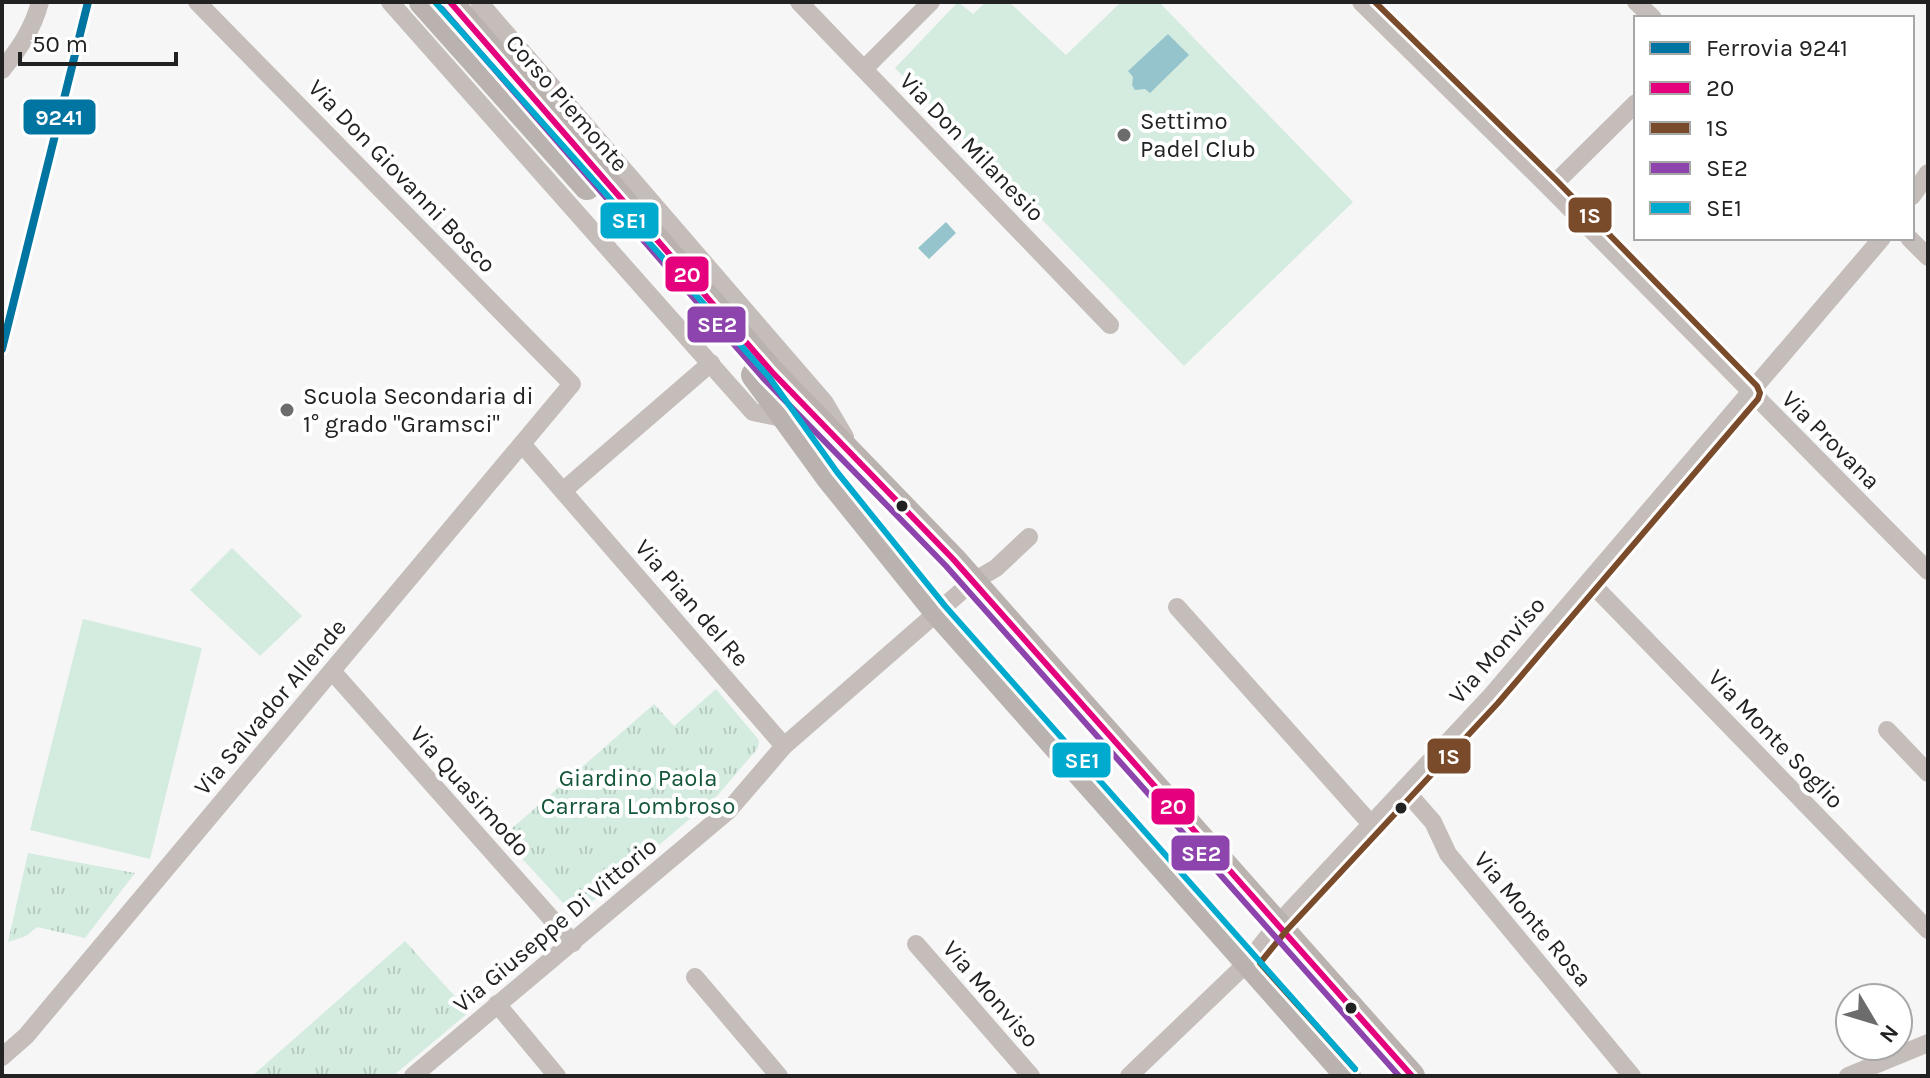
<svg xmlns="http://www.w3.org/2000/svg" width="1930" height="1078" font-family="Karla,sans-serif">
	<defs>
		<pattern id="park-tufts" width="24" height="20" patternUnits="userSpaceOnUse" patternTransform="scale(2)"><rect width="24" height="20" fill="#d4ecdf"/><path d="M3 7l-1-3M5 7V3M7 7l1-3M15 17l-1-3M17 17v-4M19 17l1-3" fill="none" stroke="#b6cabf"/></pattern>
	</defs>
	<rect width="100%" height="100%" fill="#f6f6f6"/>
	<g fill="#d4ecdf">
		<path d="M958,2L973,14L986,2H1009L1066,55L1121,2H1159L1353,202L1184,366L895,68Z"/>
		<path d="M232,548L302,616L260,656L190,590Z"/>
		<path d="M83,619L202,648L150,859L30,830Z"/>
	</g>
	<g fill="url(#park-tufts)">
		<path d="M716,689L759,740L758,748L717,796L575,916L502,837L654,704L674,726Z"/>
		<path d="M28,853L135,873L85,938L37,927L26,936L8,942Z"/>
		<path d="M405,941L469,1012L393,1076H252Z"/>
	</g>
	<g fill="#96c4cd">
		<path d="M1168,34L1189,55L1150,93L1145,89L1135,90L1132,85L1133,77L1128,71Z"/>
		<path d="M946,222L956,233L929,259L918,248Z"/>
	</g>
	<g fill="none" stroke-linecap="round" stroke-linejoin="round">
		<g stroke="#c5bdba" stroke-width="18">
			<path d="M390,2L753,412L787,419"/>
			<path d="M479,2L825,403L845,437"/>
			<path d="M799,2L1110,325"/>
			<path d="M1361,2L1550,188L1928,571"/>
			<path d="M1636,2L1653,18"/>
			<path d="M864,69L931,2"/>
			<path d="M2,70C19,49 33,29 40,2"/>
			<path d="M1550,188L1636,103"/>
			<path d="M1912,196L1928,173"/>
			<path d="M1909,238L1928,257"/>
			<path d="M522,444L784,746"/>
			<path d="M564,490L711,363"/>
			<path d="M1589,581L1928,930"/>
			<path d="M1177,607L1371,824"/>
			<path d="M332,671L573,943"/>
			<path d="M1887,730L1928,773"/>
			<path d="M1404,789L1433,822L1448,854L1632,1076"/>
			<path d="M916,944L1031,1076"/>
			<path d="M695,977L779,1076"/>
			<path d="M497,1004L557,1076"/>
			<path d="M2,1057L26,1036L572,384L197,2"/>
			<path d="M413,1076L729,810L784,746L972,582L996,568L1029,537"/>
			<path d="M1129,1076L1247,963L1278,924L1490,697L1882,238"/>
			<path d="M1848,1076L1928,1043"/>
		</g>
		<g stroke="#bab2af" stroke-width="26">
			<path d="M422,2L587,187"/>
			<path d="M450,2L772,372L953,559L1412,1076"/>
			<path d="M754,375L829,478L937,612L1348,1076"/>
		</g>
		<g stroke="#fff" stroke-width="12">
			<path id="bus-1" d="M450,2L772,372L953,559L1412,1076"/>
		</g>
		<g stroke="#fff" stroke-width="12">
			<path id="bus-2" d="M1355,1069L1260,963L1286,931L1498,703L1758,399L1760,393L1757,386L1557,181L1375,2"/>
		</g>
		<g stroke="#fff" stroke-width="12">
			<path id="bus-3" d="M442,9L764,379L946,566L1399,1076"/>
		</g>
		<g stroke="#fff" stroke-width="12">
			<path id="bus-4" d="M435,2L769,377L837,472L945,606L1355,1069"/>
		</g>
		<use href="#bus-1" stroke="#e5007d" stroke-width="6"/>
		<use href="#bus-2" stroke="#7a4b2a" stroke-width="6"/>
		<use href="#bus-3" stroke="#8e44ad" stroke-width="6"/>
		<use href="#bus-4" stroke="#00a9ce" stroke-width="6"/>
		<g stroke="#fff" stroke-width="14">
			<path id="rail-1" d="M2,349L88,2"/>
		</g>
		<use href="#rail-1" stroke="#0075a1" stroke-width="8"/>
	</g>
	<g fill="#6c6c6d" stroke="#fff" stroke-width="3">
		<circle cx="1124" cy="135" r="8"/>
		<circle cx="287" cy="410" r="8"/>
	</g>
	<g fill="#222223" stroke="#fff" stroke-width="3">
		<circle cx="902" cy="506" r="7"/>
		<circle cx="1401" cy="808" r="7"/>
		<circle cx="1351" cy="1008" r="7"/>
	</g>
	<g text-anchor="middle" stroke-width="8" stroke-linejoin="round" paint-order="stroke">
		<g font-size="24" fill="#222223" stroke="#fff">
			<text transform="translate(567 103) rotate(49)" y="8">Corso Piemonte</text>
			<text transform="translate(972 147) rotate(46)" y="8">Via Don Milanesio</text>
			<text transform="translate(402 176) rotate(46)" y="8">Via Don Giovanni Bosco</text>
			<text transform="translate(1831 440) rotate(45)" y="8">Via Provana</text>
			<text transform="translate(692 603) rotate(49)" y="8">Via Pian del Re</text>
			<text transform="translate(1497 650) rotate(-49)" y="8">Via Monviso</text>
			<text transform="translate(270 707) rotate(-50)" y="8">Via Salvador Allende</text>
			<text transform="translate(1776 739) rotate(46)" y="8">Via Monte Soglio</text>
			<text transform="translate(470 791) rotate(48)" y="8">Via Quasimodo</text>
			<text transform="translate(1533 919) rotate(50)" y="8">Via Monte Rosa</text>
			<text transform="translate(555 925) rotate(-40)" y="8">Via Giuseppe Di Vittorio</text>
			<text transform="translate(991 994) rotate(49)" y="8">Via Monviso</text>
		</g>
		<g font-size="24" fill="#222223" stroke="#fff" text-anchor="start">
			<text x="1140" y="129">Settimo<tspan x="1140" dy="28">Padel Club</tspan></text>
			<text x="303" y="404">Scuola Secondaria di<tspan x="303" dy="28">1° grado "Gramsci"</tspan></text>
		</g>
		<g font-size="24" fill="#14563a" stroke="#fff">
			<text x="638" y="786">Giardino Paola<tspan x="638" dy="28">Carrara Lombroso</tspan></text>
		</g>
	</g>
	<g stroke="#fff" stroke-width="3">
		<rect x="22" y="98" width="75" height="38" rx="8" fill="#0075a1"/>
		<rect x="1567" y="196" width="46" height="38" rx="8" fill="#7a4b2a"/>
		<rect x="599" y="201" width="61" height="39" rx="8" fill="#00a9ce"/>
		<rect x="664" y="255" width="46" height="38" rx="8" fill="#e5007d"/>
		<rect x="686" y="305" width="61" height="39" rx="8" fill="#8e44ad"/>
		<rect x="1426" y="737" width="46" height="38" rx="8" fill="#7a4b2a"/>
		<rect x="1051" y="741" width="61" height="38" rx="8" fill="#00a9ce"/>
		<rect x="1150" y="787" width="46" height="39" rx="8" fill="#e5007d"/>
		<rect x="1170" y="834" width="61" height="38" rx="8" fill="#8e44ad"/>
	</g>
	<g font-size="22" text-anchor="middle" font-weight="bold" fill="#fff">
		<text x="59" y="125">9241</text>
		<text x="1590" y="223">1S</text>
		<text x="629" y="228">SE1</text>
		<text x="687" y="282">20</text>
		<text x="717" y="332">SE2</text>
		<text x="1449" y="764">1S</text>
		<text x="1082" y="768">SE1</text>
		<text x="1173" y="814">20</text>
		<text x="1201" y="861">SE2</text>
	</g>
	<rect width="1930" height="1078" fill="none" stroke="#222223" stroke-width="8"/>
	<rect x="1634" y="16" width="280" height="224" fill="#ffffff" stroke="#a7a7a7" stroke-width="2"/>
	<rect x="1650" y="42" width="40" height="12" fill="#0075a1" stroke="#a7a7a7" stroke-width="2"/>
	<text x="1706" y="56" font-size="24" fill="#222223">Ferrovia 9241</text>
	<rect x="1650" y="82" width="40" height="12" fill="#e5007d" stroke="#a7a7a7" stroke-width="2"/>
	<text x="1706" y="96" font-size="24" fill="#222223">20</text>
	<rect x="1650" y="122" width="40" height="12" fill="#7a4b2a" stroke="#a7a7a7" stroke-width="2"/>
	<text x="1706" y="136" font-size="24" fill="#222223">1S</text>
	<rect x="1650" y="162" width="40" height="12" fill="#8e44ad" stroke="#a7a7a7" stroke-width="2"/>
	<text x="1706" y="176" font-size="24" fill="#222223">SE2</text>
	<rect x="1650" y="202" width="40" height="12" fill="#00a9ce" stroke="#a7a7a7" stroke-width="2"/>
	<text x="1706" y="216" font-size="24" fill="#222223">SE1</text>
	<g transform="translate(1874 1022) rotate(128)"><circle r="38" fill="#ffffff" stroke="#a7a7a7" stroke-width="2"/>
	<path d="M0-6L14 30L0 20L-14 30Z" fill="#6c6c6d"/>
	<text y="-12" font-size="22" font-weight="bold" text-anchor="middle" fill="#222223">N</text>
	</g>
	<path d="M20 52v12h156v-12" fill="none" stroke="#222223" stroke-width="4"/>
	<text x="32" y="52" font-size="24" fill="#222223" stroke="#ffffff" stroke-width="6" paint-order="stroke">50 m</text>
</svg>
